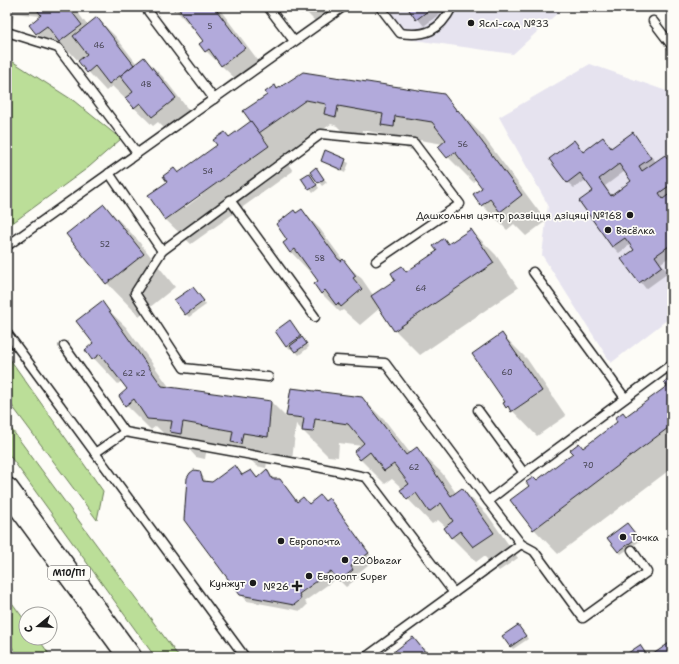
<svg xmlns="http://www.w3.org/2000/svg" width="679" height="664" font-family="'Shantell Sans',sans-serif">
	<rect width="100%" height="100%" fill="#fdfcf7"/>
	<filter id="ink" filterUnits="userSpaceOnUse"><feTurbulence type="fractalNoise" baseFrequency=".025" numOctaves="2"/><feDisplacementMap in="SourceGraphic" scale="8" xChannelSelector="R" yChannelSelector="G"/><feConvolveMatrix kernelMatrix="1 2 1 2 8 2 1 2 1" color-interpolation-filters="sRGB"/></filter>
	<g filter="url(#ink)">
		<g fill="#e6e3ef">
			<path d="M383,7H564L513,54L407,39Z"/>
			<path d="M590,64L672,93V316L611,363L542,255L548,205L499,117Z"/>
		</g>
		<g fill="#bbde98" stroke="#6c7d5a">
			<path d="M7,58L74,101L121,139L89,167L7,227Z"/>
			<path d="M7,355L103,491L97,520L7,399Z"/>
			<path d="M7,423L179,657H155L7,452Z"/>
			<path d="M7,596L26,622V638H38L51,657H19L7,640Z"/>
		</g>
		<g fill="#0003" fill-rule="evenodd">
			<path d="M7,7H74L87,25L97,18L116,37L137,64L144,58L163,77L194,117L171,135L158,122L153,126L112,86L106,91L70,52L61,58L37,33L41,16L14,13L12,28H7Z"/>
			<path d="M173,7H218L263,67L241,84L206,51L204,41Z"/>
			<path d="M295,7H337L321,27L305,11L302,14Z"/>
			<path d="M408,7H444L446,9L424,26Z"/>
			<path d="M275,86L278,89L443,95L483,136L546,221L526,236L514,224L507,230L482,205L483,188L476,179L473,182L448,157L443,144L420,140L418,151L407,149L394,136L362,130L361,141L350,139L337,126L331,124L284,158L293,171L191,244L166,220L149,196L168,182L174,169L179,174L253,121ZM200,194L202,195L186,207L185,205Z"/>
			<path d="M633,134L656,162L665,156L672,163V255L661,263L668,273L646,289L623,259L635,250L631,244L619,253L612,246L594,191L586,180L574,188L567,182L574,142L584,153L603,139L612,149ZM625,171L633,181L612,196L605,186Z"/>
			<path d="M326,152L349,163L345,173L322,161Z"/>
			<path d="M316,169L327,182L322,186L311,172Z"/>
			<path d="M311,177L319,188L313,193L302,178Z"/>
			<path d="M104,205L136,238L175,287L139,316L107,283L68,234Z"/>
			<path d="M302,211L320,229L345,263L362,279L373,295L397,280L402,267L407,272L438,251L444,240L449,245L471,230L496,255L518,288L420,355L395,330L380,308L360,325L343,310L340,312L321,293L319,281L311,270L309,271L291,252L289,240L297,214Z"/>
			<path d="M193,288L206,305L189,317L186,314Z"/>
			<path d="M101,303L126,327L170,388L271,402L287,418L292,389L362,398L387,423L410,453L417,449L442,473L456,493L462,489L487,514L518,558L499,571L484,556L476,562L451,537L446,527L438,520L432,524L408,499L403,489L392,479L385,484L360,459L362,446L339,443L338,457L328,456L296,424L292,461L268,457L266,468L257,466L243,453L207,447L205,459L196,457L184,444L173,443L156,426L151,430L126,405L128,390L122,381L118,384L86,350L94,343Z"/>
			<path d="M293,325L309,347L299,355L292,347L290,349L287,346Z"/>
			<path d="M502,334L527,359L566,416L537,436L505,403Z"/>
			<path d="M672,378V468L558,554L534,529L537,481L668,386Z"/>
			<path d="M235,466L243,476L251,471L258,478L267,470L275,480H279L286,487L298,502L310,505L320,496L326,501L329,499L374,560L357,574L359,577L346,587L337,578L305,601L307,605L301,611L247,601L241,594L199,472L207,482L213,483Z"/>
			<path d="M630,527L640,541L621,554L618,551Z"/>
			<path d="M521,629L528,639L513,649L510,646Z"/>
			<path d="M413,638L432,657H389Z"/>
		</g>
		<g fill="#b2aadb" stroke="#1c1c1c" fill-rule="evenodd">
			<path d="M35,7H68L82,25L59,42L47,26L36,34L29,25L41,15Z"/>
			<path d="M172,7H214L245,48L221,66L209,49L205,52L199,44L203,41L178,8L174,10Z"/>
			<path d="M407,7H433L416,20Z"/>
			<path d="M97,17L134,65L109,84L95,66L87,73L78,61L87,54L73,36Z"/>
			<path d="M144,57L176,98L152,117L140,103L134,108L125,98L133,92L120,76Z"/>
			<path d="M303,72L444,94L457,111L458,110L522,195L500,212L490,199L481,206L473,194L482,188L455,152L447,158L438,147L446,140L432,122L395,116L394,127L381,125L383,114L338,106L336,117L324,114L326,104L306,100L259,133L243,111L267,95L265,92L275,85L277,89Z"/>
			<path d="M251,121L269,146L165,220L148,195L167,182L163,176L174,168L178,173L217,145L213,140L225,132L229,137Z"/>
			<path d="M633,132L651,158L639,166L642,171L665,155L672,164V184L659,193L663,199L672,192V228L669,230L672,234V244L655,256L662,266L639,283L621,259L634,250L625,238L612,247L579,201L593,191L580,173L567,183L549,159L574,140L583,152L603,137L611,148ZM619,164L631,181L611,196L599,179Z"/>
			<path d="M325,150L346,159L342,170L321,161Z"/>
			<path d="M316,167L324,179L318,183L310,172Z"/>
			<path d="M309,173L317,185L309,190L301,178Z"/>
			<path d="M104,204L144,254L106,284L66,234Z"/>
			<path d="M302,209L338,259L341,261L343,259L356,276L353,278L362,289L341,307L338,303L336,305L325,290L321,294L314,284L318,281L295,249L290,253L283,243L287,240L276,224L294,210L296,213Z"/>
			<path d="M471,229L494,263L394,331L371,296L395,280L391,273L402,266L406,272L437,251L433,246L444,238L448,244Z"/>
			<path d="M193,287L204,301L185,315L174,300Z"/>
			<path d="M102,301L162,386L271,401L268,437L243,433L241,444L231,442L233,431L183,422L181,434L170,432L172,421L147,419L134,399L125,406L119,396L127,389L100,354L92,360L85,350L93,343L76,321Z"/>
			<path d="M290,320L301,336L286,347L275,331Z"/>
			<path d="M502,333L542,391L511,412L508,406L506,408L503,403L505,402L472,354Z"/>
			<path d="M302,337L307,344L295,352L290,346Z"/>
			<path d="M672,376V425L533,530L510,500L529,486L526,482L534,477L537,480L573,453L570,450L579,443L583,448L617,422L615,418L623,412L626,416L667,386L664,382Z"/>
			<path d="M291,388L362,397L406,455L417,447L451,496L462,488L494,533L473,547L460,531L451,538L444,528L453,521L441,503L429,512L416,493L407,500L400,490L409,484L394,464L384,471L370,452L360,460L354,452L364,443L348,424L315,419L313,432L302,431L304,418L286,416Z"/>
			<path d="M235,465L242,475L251,470L257,478L267,469L272,479H280L297,502L303,497L309,504L320,495L325,501L329,498L369,553L351,566L353,570L339,581L331,571L299,594L301,598L299,601L294,605L240,595L184,520L187,478L190,473L194,470L200,471L203,481L212,482Z"/>
			<path d="M627,523L638,537L618,552L607,538Z"/>
			<path d="M518,625L526,636L510,647L502,636Z"/>
			<path d="M413,637L429,657H387Z"/>
			<path d="M672,641V657H649Z"/>
			<path d="M640,645L648,657H631L628,653Z"/>
		</g>
		<g fill="none" stroke-linecap="round" stroke-linejoin="round">
			<g stroke="#1c1c1c" stroke-width="11">
				<g id="lane">
					<path d="M145,7L214,99"/>
					<path d="M268,7L294,41"/>
					<path d="M380,7L400,33C425,37 440,31 452,7"/>
					<path d="M653,21L672,46"/>
					<path d="M7,32L58,48L137,153"/>
					<path d="M109,173L162,251L135,293L184,368L268,377"/>
					<path d="M230,200L315,317"/>
					<path d="M7,246L343,7"/>
					<path d="M162,251L321,134L414,143L460,204L376,261"/>
					<path d="M533,272L625,398"/>
					<path d="M7,333L245,657"/>
					<path d="M64,346L125,432"/>
					<path d="M336,360L385,363L488,501"/>
					<path d="M478,410L524,473"/>
					<path d="M95,453L125,432L307,465L366,477L454,593"/>
					<path d="M521,544L534,551L583,618L647,572L632,550"/>
					<path d="M366,657L521,544L488,501L524,473L672,364"/>
				</g>
			</g>
			<g stroke="#1c1c1c" stroke-width="25">
				<path id="primary" d="M7,489L130,657"/>
			</g>
			<use href="#lane" stroke="#fdfcf7" stroke-width="8"/>
			<use href="#primary" stroke="#fdfcf7" stroke-width="22"/>
		</g>
	</g>
	<g fill="#1c1c1c" stroke="#fdfcf7" stroke-width="1.5">
		<circle cx="471" cy="23" r="4"/>
		<circle cx="630" cy="215" r="4"/>
		<circle cx="608" cy="230" r="4"/>
		<circle cx="623" cy="537" r="4"/>
		<circle cx="281" cy="541" r="4"/>
		<circle cx="345" cy="560" r="4"/>
		<circle cx="309" cy="576" r="4"/>
		<circle cx="253" cy="583" r="4"/>
		<path d="M295 580h4v4h4v4h-4v4h-4v-4h-4v-4h4z"/>
	</g>
	<g text-anchor="middle" stroke-width="3.5" stroke-linejoin="round" paint-order="stroke">
		<g font-size="8" fill="#42404c">
			<text x="210" y="29">5</text>
			<text x="99" y="48">46</text>
			<text x="146" y="87">48</text>
			<text x="463" y="147">56</text>
			<text x="208" y="174">54</text>
			<text x="105" y="247">52</text>
			<text x="320" y="261">58</text>
			<text x="421" y="291">64</text>
			<text x="507" y="375">60</text>
			<text x="134" y="376">62 к2</text>
			<text x="588" y="468">70</text>
			<text x="414" y="470">62</text>
		</g>
		<rect fill="#fdfcf7" stroke="#605f5e" stroke-width="1" x="48" y="566" width="42" height="14" rx="3"/>
		<g font-size="9" font-weight="bold" fill="#1c1c1c">
			<text x="69" y="576">М10/П1</text>
		</g>
		<g font-size="10" fill="#1c1c1c" stroke="#fdfcf7" text-anchor="start">
			<text x="479" y="27">Яслі-сад №33</text>
			<text x="622" y="219" text-anchor="end">Дашкольны цэнтр развіцця дзіцяці №168</text>
			<text x="616" y="234">Вясёлка</text>
			<text x="631" y="541">Точка</text>
			<text x="289" y="545">Европочта</text>
			<text x="353" y="564">ZOObazar</text>
			<text x="317" y="580">Евроопт Super</text>
			<text x="245" y="587" text-anchor="end">Кунжут</text>
			<text x="289" y="590" text-anchor="end">№26</text>
		</g>
	</g>
	<rect width="679" height="664" fill="none" stroke="#fdfcf7" stroke-width="24"/>
	<rect x="12" y="12" width="655" height="640" fill="none" stroke="#1c1c1c" stroke-width="1.5" filter="url(#ink)"/>
	<g transform="translate(38 626) rotate(252)"><circle r="19" fill="#fdfcf7" stroke="#a3a29f"/>
	<path d="M0-3L7 15L0 10L-7 15Z" fill="#1c1c1c"/>
	<text y="-6" font-size="11" font-weight="bold" text-anchor="middle" fill="#1c1c1c">С</text>
	</g>
</svg>
